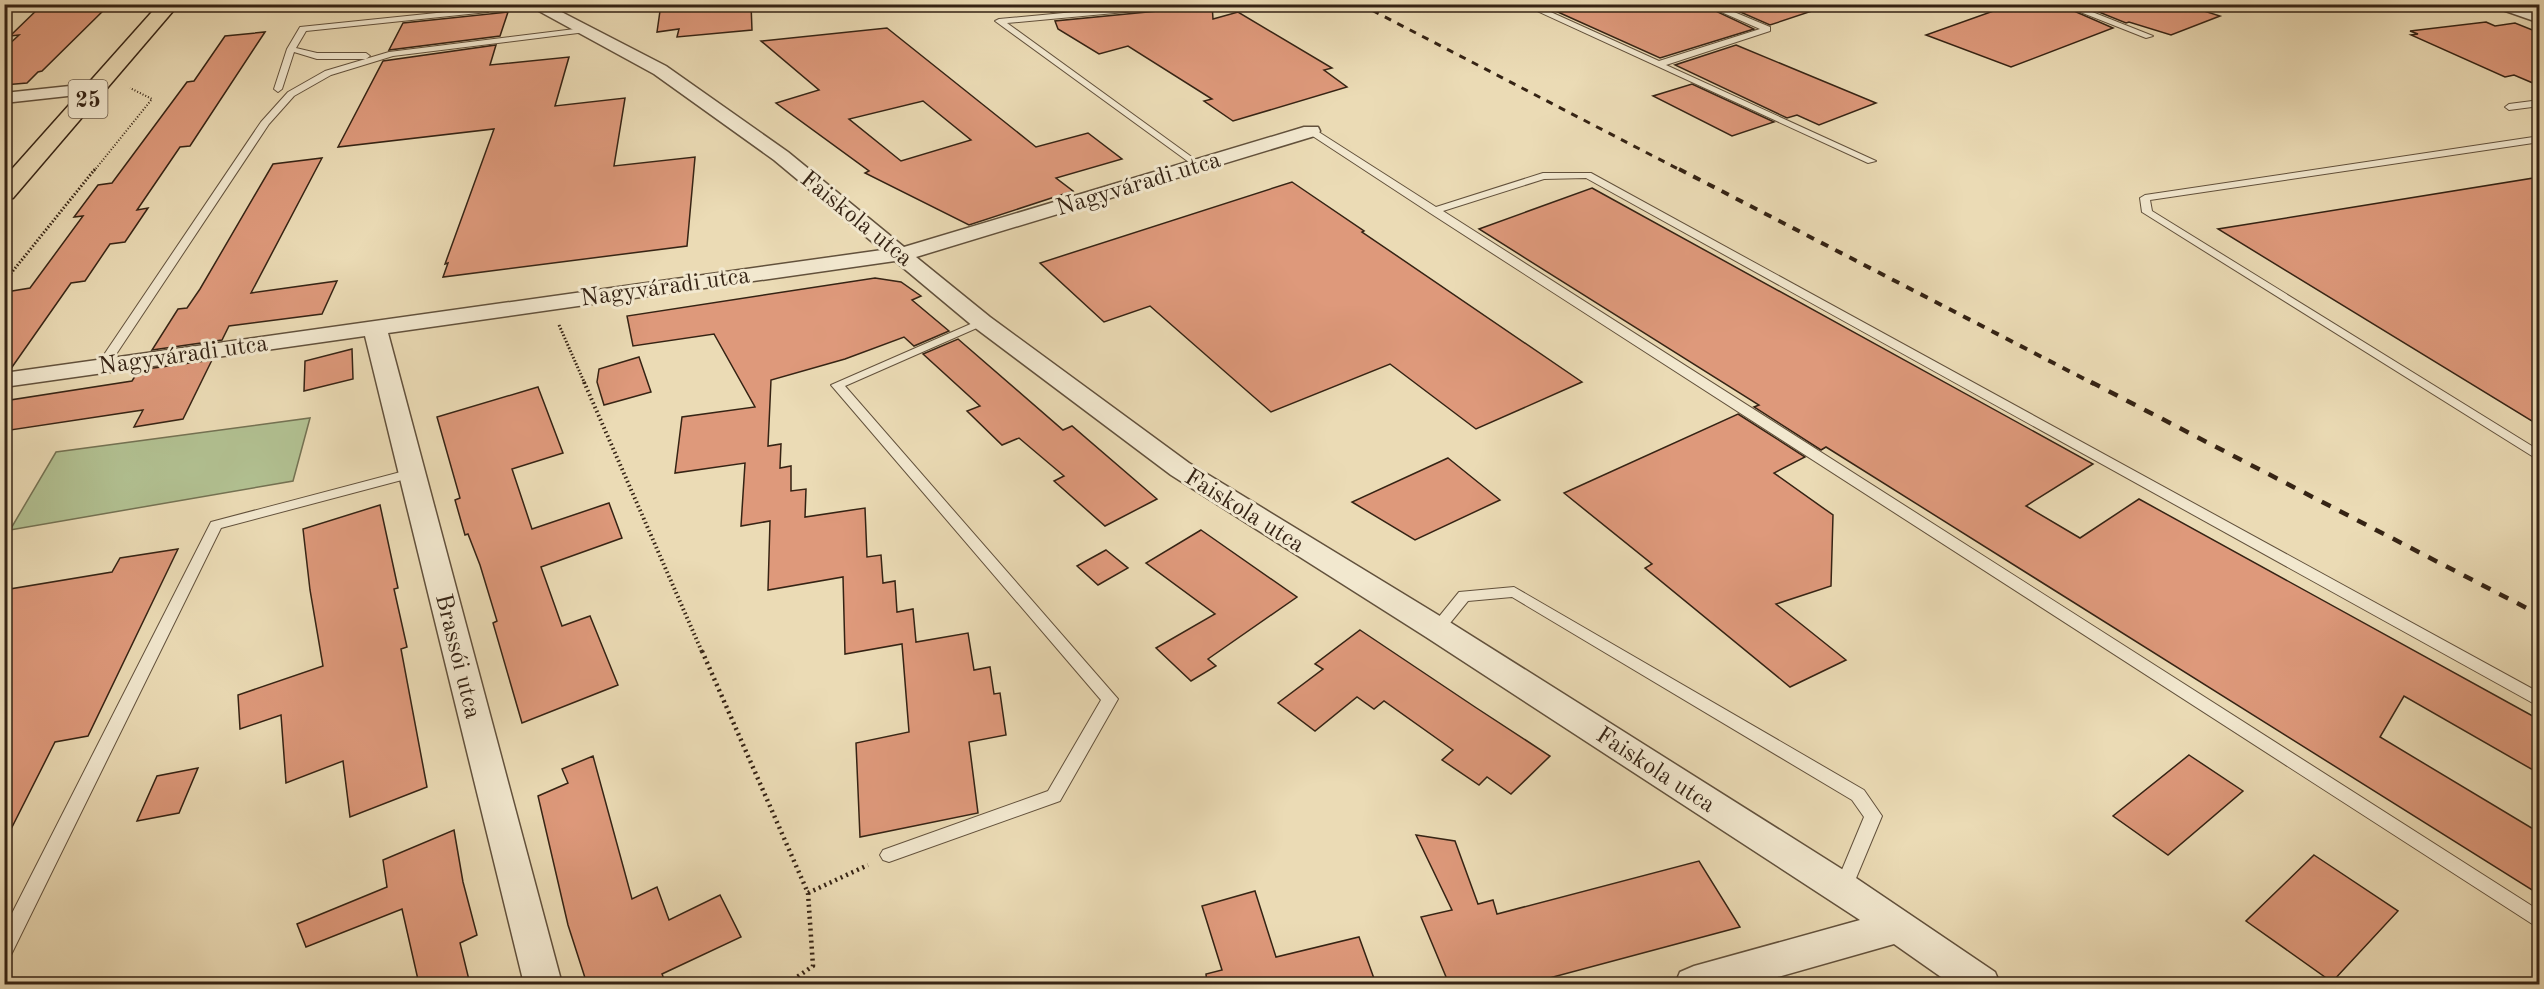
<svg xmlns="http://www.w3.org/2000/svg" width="2544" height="989" font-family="'Old Standard TT',serif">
	<rect width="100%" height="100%" fill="#ebdbb5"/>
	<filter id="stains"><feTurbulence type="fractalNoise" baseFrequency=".00333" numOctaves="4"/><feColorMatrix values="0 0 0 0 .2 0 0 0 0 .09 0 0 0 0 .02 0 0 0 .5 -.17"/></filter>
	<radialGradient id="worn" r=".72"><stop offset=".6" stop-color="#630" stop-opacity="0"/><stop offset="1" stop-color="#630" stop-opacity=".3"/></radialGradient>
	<path fill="#b2c192" stroke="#747253" stroke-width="1.5" d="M310,418L293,481L10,530L56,452Z"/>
	<g fill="#de997b" stroke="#352314" stroke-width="1.5" fill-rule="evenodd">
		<path d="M43,4H110L42,71L38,72L27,83L4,85V49L19,35L10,36Z"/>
		<path d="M661,4H751L752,30L677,37L679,29L657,32Z"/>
		<path d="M1049,4H1130L1051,12Z"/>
		<path d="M1173,4H1212L1213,19L1238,12L1332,68L1324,70L1347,87L1233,121L1204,101L1212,99L1128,46L1099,54L1058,29L1055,21L1168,10L1173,8Z"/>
		<path d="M1540,4H1701L1754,29L1660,58Z"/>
		<path d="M1722,4H1815V10L1770,25Z"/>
		<path d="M2013,4H2058L2113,28L2011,67L1926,35Z"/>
		<path d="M2079,4H2182L2220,16L2171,35L2129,22L2126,23Z"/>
		<path d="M508,12L500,36L389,50L403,23Z"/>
		<path d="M2486,22L2495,26L2515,23L2540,33V86L2514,75L2505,77L2411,35L2418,34L2410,31Z"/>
		<path d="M887,28L1036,147L1088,133L1122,159L1056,178L1073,191L969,225L865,173L869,171L776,103L819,90L761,41ZM923,101L971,140L901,161L849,119Z"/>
		<path d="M265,32L190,146L180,147L137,210L148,208L125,242L110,244L85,281L71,283L10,370L4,371V300L12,291L30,288L83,216L74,217L98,185L112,183L187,82L194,81L225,36Z"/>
		<path d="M496,45L490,65L569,57L555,106L625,98L614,166L695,157L687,246L443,277L448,263L445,264L494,129L338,147L383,61Z"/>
		<path d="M1736,45L1876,103L1819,125L1797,115L1787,118L1675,65Z"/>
		<path d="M1692,84L1774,122L1732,136L1653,96Z"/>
		<path d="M322,158L251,293L337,281L322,314L229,326L222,340L152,350L178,309L187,308L200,289L273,164Z"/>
		<path d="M2540,177V426L2218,229Z"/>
		<path d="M1292,182L1364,231L1362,232L1582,382L1476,429L1390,364L1271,412L1150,306L1104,322L1040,263Z"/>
		<path d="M1592,188L2093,464L2026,506L2080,538L2139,499L2540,720V774L2404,696L2380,737L2540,833V895L1826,447L1821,450L1754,407L1759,405L1479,229Z"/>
		<path d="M875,278L901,282L921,296L912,300L949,331L914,346L904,337L845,359L771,380L768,446L781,444L780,468L791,466V491L806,489L805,517L865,508L867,557L881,555L883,583L895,581L897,612L913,609L916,642L968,633L974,670L990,667L994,694L1000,693L1006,735L969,742L978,813L860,837L856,743L909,732L902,644L845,654L843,577L768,590L770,521L741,526L745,463L675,473L682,417L755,407L714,334L633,346L627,316Z"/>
		<path d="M958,339L1063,430L1072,426L1157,499L1105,526L1054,481L1064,476L1019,438L1002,445L967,411L980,406L923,354Z"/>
		<path d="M352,349L353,379L304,391L305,361Z"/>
		<path d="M639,357L651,392L604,405L597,382L599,369Z"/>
		<path d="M212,360L183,419L134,427L143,410L4,431V401L132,381L139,370Z"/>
		<path d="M538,387L563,453L512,469L532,529L609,503L622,538L541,567L562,626L590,616L618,685L522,723L493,623L497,621L480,565L468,534L465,535L455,500L460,498L437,417Z"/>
		<path d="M1738,414L1805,457L1774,473L1833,515L1831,586L1776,604L1846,660L1790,687L1645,568L1652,564L1564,493Z"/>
		<path d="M1448,458L1500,500L1415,540L1352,502Z"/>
		<path d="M380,505L398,588L394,589L407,647L401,649L427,787L350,817L343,761L286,783L281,715L240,729L238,695L323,666L310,590L303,529Z"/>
		<path d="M1201,530L1297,597L1208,659L1216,666L1191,681L1156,648L1215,614L1146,563Z"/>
		<path d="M178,549L88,736L55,742L4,843V590L112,572L120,558Z"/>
		<path d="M1106,550L1128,568L1098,585L1077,566Z"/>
		<path d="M1360,630L1475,707L1550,756L1511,794L1487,777L1479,785L1442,760L1453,750L1384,701L1374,709L1357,697L1315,731L1278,703L1323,669L1315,664Z"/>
		<path d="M2189,755L2243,791L2168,855L2113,816Z"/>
		<path d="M593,756L632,899L657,887L669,920L720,895L741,937L662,974L666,984H587L568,925L538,796L568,783L562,769Z"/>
		<path d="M198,768L179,813L137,821L157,776Z"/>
		<path d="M454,830L463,882L477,935L460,943L470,984H419L402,909L306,947L297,924L387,887L383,860Z"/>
		<path d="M1416,835L1455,841L1478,904L1493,900L1497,914L1699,861L1740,927L1527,984H1449L1421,917L1452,910Z"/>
		<path d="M2314,855L2398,911L2332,982L2246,921Z"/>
		<path d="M1255,891L1276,957L1359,937L1376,984H1207L1206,974L1222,970L1202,906Z"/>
	</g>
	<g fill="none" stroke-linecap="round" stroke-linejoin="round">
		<g stroke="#62513c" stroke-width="2">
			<g id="lane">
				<path d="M1159,4L1172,6L1168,8L1007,23L1200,163L1202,165L1197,168L995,21L999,19Z"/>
				<path d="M1522,4H1533L1659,61L1760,29L1703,4H1715L1770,27V31L1666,65L1876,161L1868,163Z"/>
				<path d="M2060,4H2072L2153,36L2146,38Z"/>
				<path d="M485,8H488V12L306,31L296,48L317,53H366L370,56L366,59H317L294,52L282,89L278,92L274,89L287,49L300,27Z"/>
				<path d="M583,28L587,30L586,32L393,56L331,75L294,96L269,124L107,368H99L97,365L261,122L288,92L325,71L389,52Z"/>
				<path d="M2540,100V106L2509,110L2505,107L2509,104Z"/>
				<path d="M1308,129H1314L1436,207L1543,173H1591L2540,693V707L1586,178L1544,179L1443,211L2540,911V929L1430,213L1308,133Z"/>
				<path d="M2540,136V142L2150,200L2152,211L2540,451V461L2142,212L2140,198L2145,195Z"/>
				<path d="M982,319L988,322L986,324L845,386L1118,699L1060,801L889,862L883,860L880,855L883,850L1048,791L1101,700L831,385Z"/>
				<path d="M412,469L419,473L417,476L221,528L11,955L4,957V929L211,522Z"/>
				<path d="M1514,587L1864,790L1882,816L1849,895L1843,897L1837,895L1834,889L1864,817L1852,800L1512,597L1468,601L1442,633H1432L1429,629L1459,592Z"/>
			</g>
		</g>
		<g stroke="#62513c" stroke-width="3">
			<g id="street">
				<path d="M526,4H546L666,66L788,152L904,247L1304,127H1318L1320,131L1318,135L916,257L990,317L1189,463L1448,621L1856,878L1995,972L2000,984H1951L1894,944L1753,984H1675L1680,972L1694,966L1860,920L1426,637L1171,475L974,327L895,261L388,333L562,984H524L365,336L4,387V373L882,250L774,160L654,74Z"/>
				<path d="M2492,4H2516L2540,13V23L2494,7Z"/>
				<path d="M98,83L104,84L107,88L104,92L4,103V93Z"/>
			</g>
		</g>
		<g stroke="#352314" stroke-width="3">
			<path id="primary" d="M159,4H179L13,198L4,200V178Z"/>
		</g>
		<path stroke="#352314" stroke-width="2" stroke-dasharray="1 2" stroke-linecap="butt" d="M94,171L152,99L130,88"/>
		<g stroke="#352314" stroke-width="3" stroke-dasharray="1.5 2" stroke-linecap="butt">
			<path d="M4,282L95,169"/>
			<path d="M559,325L585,384"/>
		</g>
		<path stroke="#352314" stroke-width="4" stroke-dasharray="1.5 3" stroke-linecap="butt" d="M584,382L702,652"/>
		<g stroke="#352314" stroke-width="4.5" stroke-dasharray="2 4" stroke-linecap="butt">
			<path d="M702,651L808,893L813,966L787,984"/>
			<path d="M808,893L868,865"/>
		</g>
		<use href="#lane" fill="#f2e8cf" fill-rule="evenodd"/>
		<use href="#street" fill="#f2e8cf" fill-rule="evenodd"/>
		<use href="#primary" fill="#ebdbb5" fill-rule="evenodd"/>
		<path stroke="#352314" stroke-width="3" stroke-dasharray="7 7" stroke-linecap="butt" d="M1360,4L1682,171"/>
		<path stroke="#352314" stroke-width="4" stroke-dasharray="8 8" stroke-linecap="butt" d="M1679,169L2094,384"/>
		<path stroke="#352314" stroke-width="4.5" stroke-dasharray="10 10" stroke-linecap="butt" d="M2091,382L2540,615"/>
	</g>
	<g text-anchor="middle" stroke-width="6" stroke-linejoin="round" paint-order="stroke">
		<rect fill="#f2e8cf" stroke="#6e5e4c" stroke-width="1.5" x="68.5" y="80" width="39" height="38" rx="4.5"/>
		<g font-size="22" font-weight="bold" fill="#352314">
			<text x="88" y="107">25</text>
		</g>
		<g font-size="24" fill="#352314" stroke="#f2e8cf">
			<text transform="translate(1138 183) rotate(-17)" y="8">Nagyváradi utca</text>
			<text transform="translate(857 218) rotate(39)" y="8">Faiskola utca</text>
			<text transform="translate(665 286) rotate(-8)" y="8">Nagyváradi utca</text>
			<text transform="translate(183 354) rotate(-8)" y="8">Nagyváradi utca</text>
			<text transform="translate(1245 510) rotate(32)" y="8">Faiskola utca</text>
			<text transform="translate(459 656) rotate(76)" y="8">Brassói utca</text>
			<text transform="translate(1656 769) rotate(33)" y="8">Faiskola utca</text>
		</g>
	</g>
	<rect width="2544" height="989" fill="none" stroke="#ebdbb5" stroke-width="24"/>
	<rect x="6" y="6" width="2532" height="977" fill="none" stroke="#352314" stroke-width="3"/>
	<rect x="12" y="12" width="2520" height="965" fill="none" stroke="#352314" stroke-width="1.5"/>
	<rect width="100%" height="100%" filter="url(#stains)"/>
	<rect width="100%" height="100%" fill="url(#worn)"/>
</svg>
